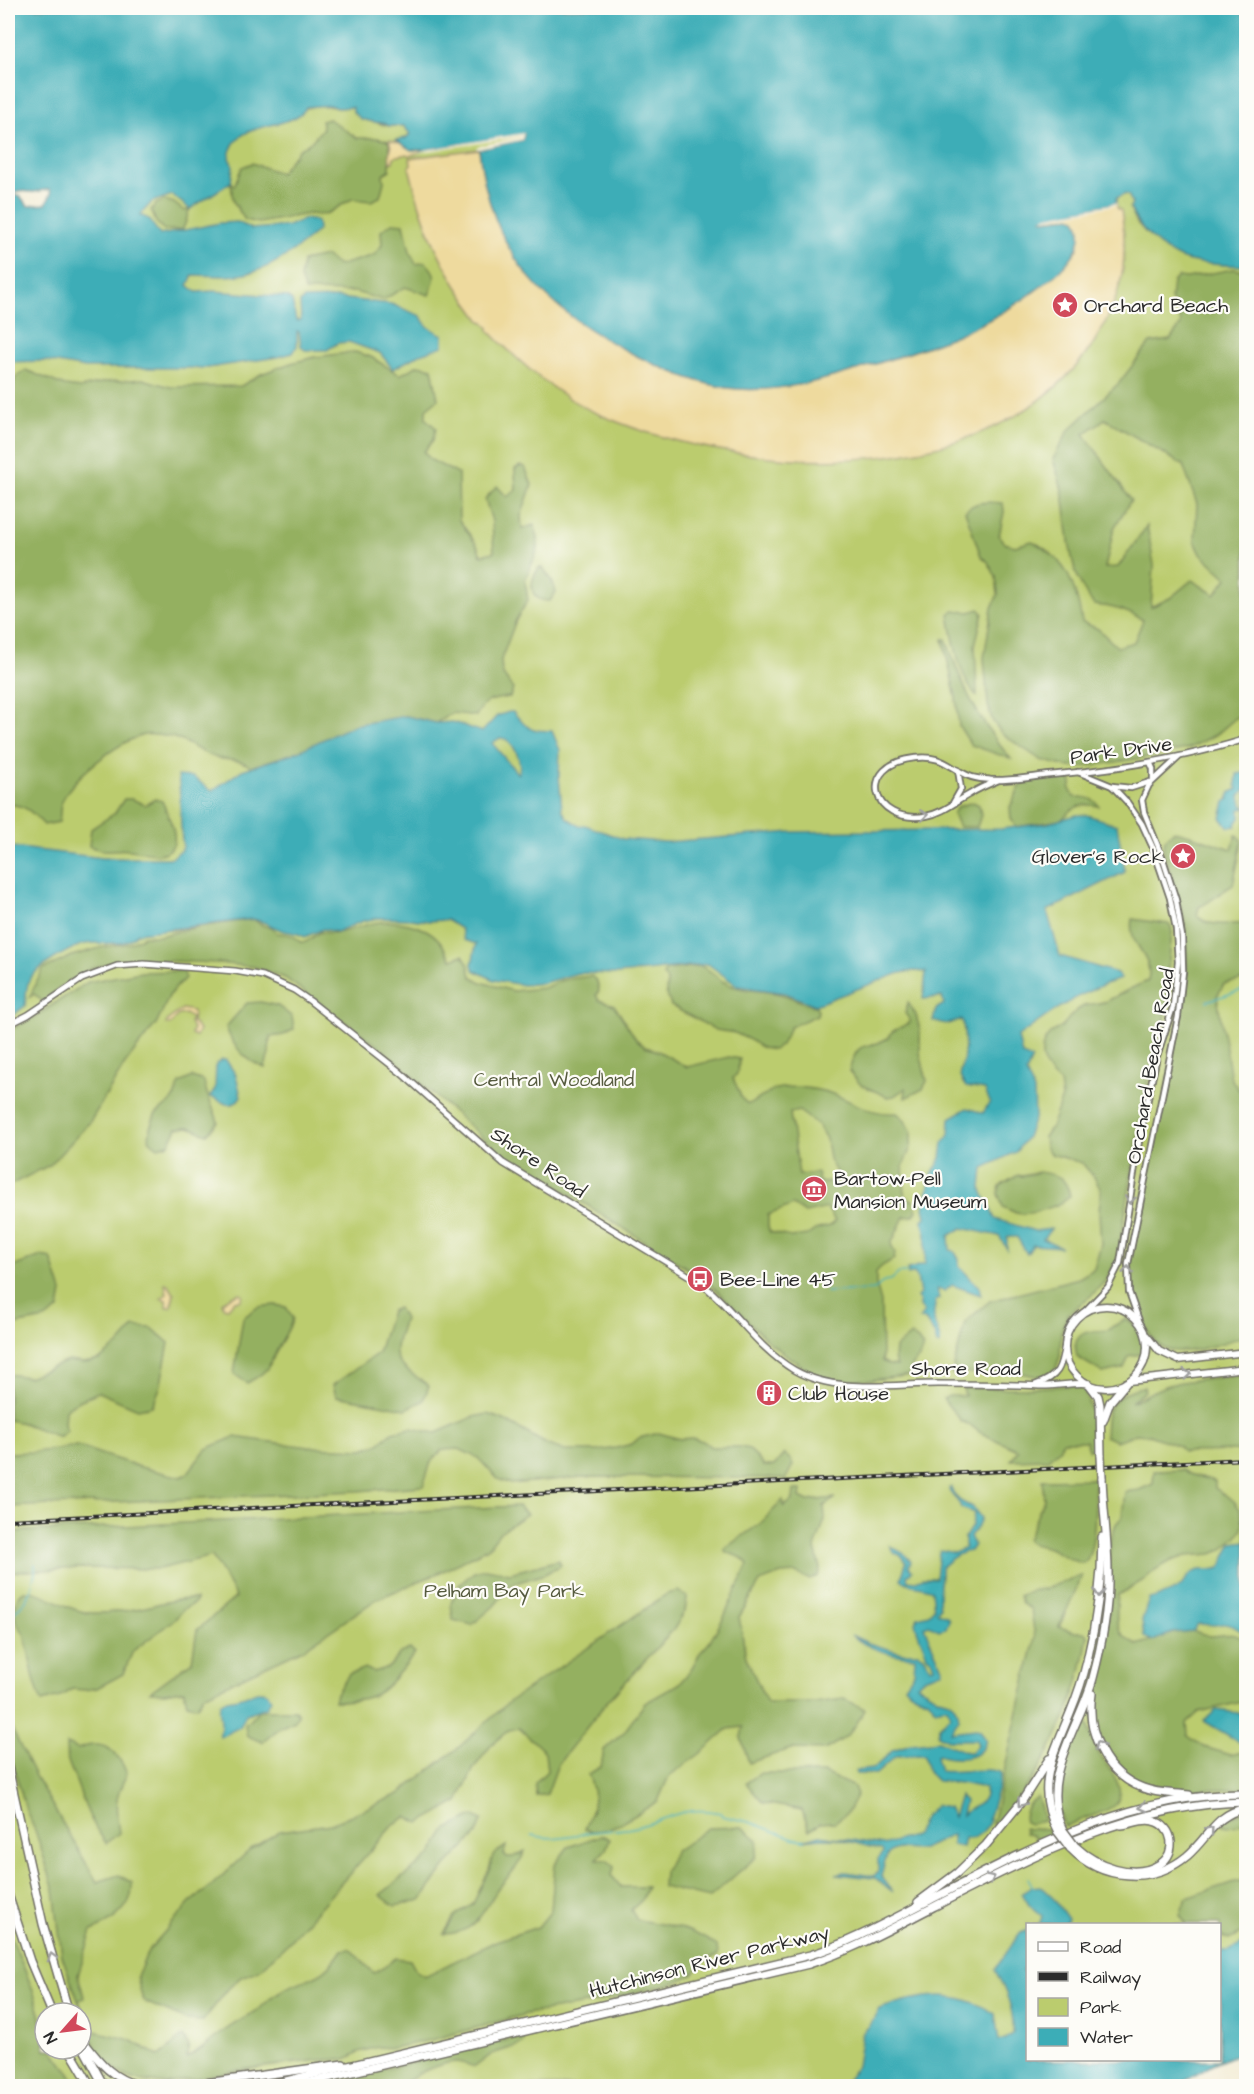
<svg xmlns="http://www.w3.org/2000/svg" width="1254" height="2094" font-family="'Architects Daughter',sans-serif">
	<rect width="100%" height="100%" fill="#fdfcf7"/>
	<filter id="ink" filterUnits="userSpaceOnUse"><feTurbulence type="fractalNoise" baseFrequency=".0167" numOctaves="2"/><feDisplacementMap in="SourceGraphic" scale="12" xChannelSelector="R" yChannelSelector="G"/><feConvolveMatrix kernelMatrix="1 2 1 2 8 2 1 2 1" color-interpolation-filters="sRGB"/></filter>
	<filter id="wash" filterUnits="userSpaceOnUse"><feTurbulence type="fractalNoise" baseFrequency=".008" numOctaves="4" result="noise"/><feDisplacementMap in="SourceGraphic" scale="24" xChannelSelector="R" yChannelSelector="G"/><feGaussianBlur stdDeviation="1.35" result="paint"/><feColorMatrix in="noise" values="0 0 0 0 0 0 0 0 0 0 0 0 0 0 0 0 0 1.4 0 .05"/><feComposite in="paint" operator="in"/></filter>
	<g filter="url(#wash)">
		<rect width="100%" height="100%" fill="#f3ecd5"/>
		<path fill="#bbcc6e" stroke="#737c4c" stroke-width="1.5" fill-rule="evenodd" d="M317,105C325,105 331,107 338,108C344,108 348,106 354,107L353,112C365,118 377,124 389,126C394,127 399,125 404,126L410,133L406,138L524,133L1043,220L1115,201L1116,198L1126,194L1129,196L1132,204L1130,207L1137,223L1146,233L1184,259L1246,266V1980L1220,1994V1924H1028L1027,2020L1014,1957L1028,2039V2060L940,2086H8V960L26,958L135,922L172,930L197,927L788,842L212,854L160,859H123L53,864L8,852V354L287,335L307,316L295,325L197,296L151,241L134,201L239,128ZM45,2013H81V2049H45Z"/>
		<g fill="#94b061" stroke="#606e46" stroke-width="1.5" fill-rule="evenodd">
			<path d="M329,119L357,138H377L388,141C392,148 390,162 390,170L383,174L384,182L380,197L371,201L352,199L328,213L320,215L308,214L259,223L245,220L233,201L231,183L234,186L242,167L252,163L280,173L298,150L312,141L323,128L321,121Z"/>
			<path d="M165,200L174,203L184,211L190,209C186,216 187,223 182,230H164L156,222L151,210L156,204Z"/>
			<path d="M392,223L404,224L410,252L416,264L425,262C439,275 435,279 429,295L405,287L383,300L355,292L305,291L300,278L303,261L326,256L338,266L374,255L382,245L381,231Z"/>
			<path d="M1233,269L1246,271V715L1238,716L1217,734L1190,748L1149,757L1082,767H1067L1041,760L1002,734L992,720L988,705L984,658L992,608L998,594L996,577L988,562L981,556L965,511C977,500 987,502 1003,503L1004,512L999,536L1004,543L1015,546L1032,541C1067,559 1076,586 1082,622L1098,629L1117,647L1134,642L1143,620C1127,610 1112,606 1094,605C1069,576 1069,537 1064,500C1062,486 1057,473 1053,459L1069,430L1119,383L1150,343L1170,340L1181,325L1178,308L1171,300L1173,282L1178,277L1187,278ZM1105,419L1183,465L1197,504L1195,541L1201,554L1227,578L1215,595L1192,580L1170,598L1151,607L1154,565L1147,526L1118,567L1105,568L1114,528L1131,500L1084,434Z"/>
			<path d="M355,352L371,357L400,375L418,365L432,368L438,399L426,409V419L436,428L433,440L424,452L431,460L458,474L459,520L477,545L481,555L494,552L492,521L485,499L497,486L507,497L516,490L515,469L520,466L525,467L532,485L521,516L522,529L534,525L538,537V549L525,580L528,600L516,620L501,660L502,673L513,689L510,697C491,700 485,699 476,716L452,713L436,723L406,716L251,767C241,759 230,761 217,758C201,754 186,740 171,737C164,736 151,733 144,735C119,741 69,779 61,804C60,809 60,816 59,822L44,825C31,811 27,806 8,804V399L15,378L26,370L65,386L80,388L105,382L143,379L170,387L241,386L261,374L291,363L315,357Z"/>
			<path d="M539,568H543L551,579L556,592L550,601C529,601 528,583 539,568Z"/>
			<path d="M979,609L983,613L975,645L977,696C959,679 953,638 949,614L954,610L970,612Z"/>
			<path d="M943,639H946C963,688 977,719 1011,759L971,745L959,726L956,698Z"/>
			<path d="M1068,778L1072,782L1070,789L1074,797C1083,797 1094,797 1099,806C1083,803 1072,806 1062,820L1016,827L1011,819L1010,807L1020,787L1026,782Z"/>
			<path d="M124,799H132L145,805L155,799L162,801C169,817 188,851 158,854C149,854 139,851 130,850C112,848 107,854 89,846L91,829L115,813Z"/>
			<path d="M973,802L979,805L981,815L977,827H959L953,814L957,807Z"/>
			<path d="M1173,831C1194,834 1213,844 1232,849L1236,835L1239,836L1242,842L1233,885C1220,892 1213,901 1199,907L1197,915C1205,928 1233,924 1246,923V979L1224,984L1217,996L1231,1079L1246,1099V1335C1225,1342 1180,1361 1159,1345C1144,1334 1132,1293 1131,1275C1129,1246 1141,1209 1147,1181C1160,1117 1174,1053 1185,989L1187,968L1185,922L1163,848L1165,840Z"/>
			<path d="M253,919L264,926L272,927L277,933C287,934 294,934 300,942H306L320,932C343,935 352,928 374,923C393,919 426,924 439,940C444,946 447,953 452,959L463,955L468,963L471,976L481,982L513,991L544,988L562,980L591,976L597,981L599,991L596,995L599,1000L614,1005L636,1039L646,1047L658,1051L687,1067L729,1057L740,1059L737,1074L733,1078L742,1099L748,1104C760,1101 768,1089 781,1088C796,1086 812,1088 827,1092C854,1101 867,1115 897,1113L904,1119L911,1131V1147L903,1166L905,1196L914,1201L917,1211L913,1216L904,1217L891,1244L895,1253L894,1259L882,1266L876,1272V1284L881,1302L882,1361L889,1365L897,1366L894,1359L895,1348L911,1335L918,1340L923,1347L919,1358L911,1366L912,1375L871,1380L836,1381L811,1373L770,1343L706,1280L542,1177L507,1159L382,1049L285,978L255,967L218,963L151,960L117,961L90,969L59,988L43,1002L34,994L29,998L43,969L72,956L103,947L130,943L144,936H159L197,927ZM799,1111L818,1125L826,1139L829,1159L836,1172L834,1181L819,1182L817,1173L799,1175L790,1113ZM793,1205L805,1213L827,1208L835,1221L829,1226L815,1230L808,1235L791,1237L770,1232L768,1227V1215Z"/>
			<path d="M1132,919L1168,924L1171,926L1172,933L1167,978L1168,997L1165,1020L1157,1041L1147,1085L1117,1262L1115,1263L1107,1279L1093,1294L1068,1314L1061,1332L1060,1356L1056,1368L1045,1378L1015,1372L983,1375L965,1372L952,1374L965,1322L990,1301L1079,1278L1094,1269L1101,1244L1099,1212L1101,1190L1094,1177L1082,1163L1051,1154L1045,1147L1044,1137L1051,1127L1062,1098L1060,1083C1045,1071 1034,1053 1049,1035C1053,1031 1060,1029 1064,1024C1072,1015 1073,1012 1084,1006C1091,1003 1099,1004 1107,1001C1121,994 1134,986 1148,981C1154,951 1127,948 1132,919Z"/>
			<path d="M700,966C711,969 715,977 724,982C743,993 764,989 784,995C796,998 804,1005 816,1006L818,1011L817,1015L790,1027L781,1045L773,1050L762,1048L750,1040L735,1033L716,1030L671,1006L666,992L667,981L663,974L666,970Z"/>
			<path d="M184,971L185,978L170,994L158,1021L125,1064L90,1122L50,1165L8,1186V1031L32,1018L88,982L141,972Z"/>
			<path d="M261,1002L278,1006L292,1017L294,1029L284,1035L270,1037L269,1053L265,1068C246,1061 232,1046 226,1027L247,1003Z"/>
			<path d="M908,1002L916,1015L920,1030V1053L927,1081L923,1089L905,1098L906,1088L894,1096L888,1097L861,1085L849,1071C859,1036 864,1052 886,1039C894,1034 886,1039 892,1032C896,1028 904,1026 909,1023L910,1020L905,1013Z"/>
			<path d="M192,1077L204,1081C206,1096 214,1108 218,1122L207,1134L189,1127L177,1128L169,1144L158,1147L149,1140L150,1128L155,1115L173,1100L180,1083Z"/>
			<path d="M1039,1172C1058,1175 1066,1176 1070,1196C1062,1206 1028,1216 1016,1213C1012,1211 1007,1209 1003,1207L998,1194L1000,1186L1018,1175L1022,1176Z"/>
			<path d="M41,1256L51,1258L62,1292L59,1309L45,1319L8,1326V1269Z"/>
			<path d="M275,1305L286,1307L293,1318C290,1328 285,1335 280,1344C269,1366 270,1371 247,1383L234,1374L243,1318L258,1307Z"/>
			<path d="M398,1308L404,1319C389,1363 393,1360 429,1386L423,1401L406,1409L336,1396L333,1385L378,1353L391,1311Z"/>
			<path d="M1126,1319C1139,1325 1146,1340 1141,1354L1129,1356L1124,1368L1103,1373L1077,1357L1075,1345C1080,1328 1094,1332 1108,1330C1114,1324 1120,1324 1126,1319Z"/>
			<path d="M134,1327L152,1328L169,1343L160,1388L152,1406L138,1409L98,1392L73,1404L65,1410L64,1424L67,1431L59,1437L23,1423L8,1420V1374L28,1377L68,1361L84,1363L99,1360L118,1345Z"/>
			<path d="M1246,1375V1451L1183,1452L1179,1446L1149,1435L1136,1434L1116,1441L1105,1436C1106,1428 1105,1418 1108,1411C1113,1398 1131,1388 1144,1387L1145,1391L1131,1402C1143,1398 1153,1390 1166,1386C1191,1378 1220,1378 1246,1375Z"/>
			<path d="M1081,1385L1086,1389L1085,1393L1091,1410L1093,1406L1094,1449L1089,1450L1086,1441H1062L1060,1448L1048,1459L1011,1460L1018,1450L981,1433L970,1425L961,1421L943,1399L949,1396H965L963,1388H1021Z"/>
			<path d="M488,1414L504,1420L548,1445L565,1451H598L616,1448L632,1444L639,1438L659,1433L680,1439L692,1438L703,1441L711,1447H741L749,1449L764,1466H774L784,1454L791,1460L793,1465L785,1480L782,1478L583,1477L511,1484L498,1479L478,1458L459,1449L442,1450L431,1462L423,1486L357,1491L8,1507V1453L36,1452L77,1446L140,1467L181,1477L187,1474L206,1449L234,1437L309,1447L363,1449L378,1444L392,1432L411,1428L436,1433L473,1417Z"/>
			<path d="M1183,1470L1189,1474L1215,1481V1488L1234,1501L1240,1509L1243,1522L1242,1530L1237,1536L1222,1550L1212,1554L1186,1556L1171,1561L1155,1570L1144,1580L1118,1595C1116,1619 1112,1632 1137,1645C1155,1640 1173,1630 1192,1631C1198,1631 1204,1635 1210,1636C1226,1636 1232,1630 1246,1641V1701L1199,1712L1187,1723L1188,1736L1204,1747L1231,1755L1246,1751V1789H1169L1145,1785L1126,1775L1114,1763L1104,1750L1096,1734L1093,1714L1096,1686L1107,1638L1110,1600V1540L1116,1524L1122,1517L1125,1492L1139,1490L1153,1484L1154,1471Z"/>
			<path d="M1095,1479C1094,1499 1098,1550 1084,1563C1071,1562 1061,1553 1049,1548C1041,1545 1034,1547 1027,1540L1044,1499L1042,1480Z"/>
			<path d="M794,1490H801L800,1497L808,1501L836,1498L824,1506L825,1519L815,1548L820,1568L818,1576L810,1580L796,1573L781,1574L760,1582L739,1617L746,1657L767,1703H815L844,1699L865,1709C859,1720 852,1733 841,1740C835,1744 830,1746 825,1750L790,1749L749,1763L741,1738L743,1727L728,1729L701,1753L669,1776L658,1801L634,1816L615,1826L600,1831H591L584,1829C594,1806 598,1798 588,1774L601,1767L604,1750L624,1732L645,1703L679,1684L690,1671L700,1653L709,1643L724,1617L748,1564L742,1558L726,1552L724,1549L761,1523L783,1500L784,1506L793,1500Z"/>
			<path d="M518,1506L527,1514L500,1532L488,1548L443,1571L377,1599L305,1648L204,1695L197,1706L187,1704L184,1690L164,1693L150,1692L192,1661L197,1630L236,1597L212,1556L159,1569L80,1568L8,1572V1532Z"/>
			<path d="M559,1560L561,1565L545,1574L512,1584L494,1606L472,1625L453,1620L451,1603L459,1585L474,1572L485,1569L510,1573Z"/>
			<path d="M1082,1576L1059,1627L1075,1632H1084L1088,1635C1081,1683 1063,1731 1037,1772C1026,1790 1011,1806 998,1823L992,1824L1035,1638L1031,1609L1022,1604L1019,1596L1032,1590L1045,1589L1076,1577Z"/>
			<path d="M24,1591C49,1591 68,1613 94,1613C109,1613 126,1611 141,1608C159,1604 177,1598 196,1599V1602L185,1608L175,1619L133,1651L123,1674L97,1688L85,1690L72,1689L59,1697L42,1702C32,1681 31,1659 25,1637C24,1631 18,1627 16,1621C13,1611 14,1597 24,1591Z"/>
			<path d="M678,1591L687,1597L685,1611L674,1629L606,1703L558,1764L547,1794L536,1796L535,1783L547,1771L545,1752L519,1728L509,1730L492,1744L474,1768L458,1802L420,1823L406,1817L394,1824L287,1944L259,1970L241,1977L228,1989L203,2021L186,2020L143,2001L137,1977L148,1951L190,1903L210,1887L252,1848L280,1831L331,1824L399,1794L458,1748L510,1701L667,1594Z"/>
			<path d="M410,1649L415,1654C384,1688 385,1701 334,1701L336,1693L349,1674L365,1668L373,1672L389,1667L400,1653Z"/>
			<path d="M259,1710H295L298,1714L295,1721L281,1727L263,1742L247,1736L245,1725Z"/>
			<path d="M8,1721L35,1776L97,1882L119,1875L132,1883C132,1887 132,1894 130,1898C125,1913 106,1925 92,1931L78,1975L84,1997L79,2001L89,2026L94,2031L131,2040L158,2056C168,2052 174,2042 183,2036L189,2046L186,2058C200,2053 207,2043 219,2035C231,2025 245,2018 258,2010C265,2004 271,1997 279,1992C308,1975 322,1982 342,1950L350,1949L374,1973L396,1958L410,1960L416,1971L425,1976L496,1941L538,1927L551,1911L555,1864L568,1847L602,1835L610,1839L606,1849L597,1859L607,1860L614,1867L612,1876L621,1887H647L641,1901L631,1910L637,1920C668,1925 690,1927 717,1946L718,1955L703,1962L692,1975L673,1983L597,2002L526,2014L435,2039L393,2048L378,2047L359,2052L346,2059L320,2060L232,2071L167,2084L136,2080L124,2075L108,2064L96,2050L62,1956L54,1889L36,1833L26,1810L8,1747Z"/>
			<path d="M1083,1725H1088C1091,1734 1093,1744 1098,1752C1105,1765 1132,1791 1113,1806C1102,1815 1079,1818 1065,1827C1060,1817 1055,1801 1056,1790C1057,1777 1073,1731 1083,1725Z"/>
			<path d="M66,1744L78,1749C104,1738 118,1751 127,1774C114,1798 115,1807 119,1833L106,1843C90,1822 86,1808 77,1784C71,1767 66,1763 66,1744Z"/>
			<path d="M761,1773H824L854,1787L857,1794L848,1812L835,1822L820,1823L809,1830L802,1810L763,1803L746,1783Z"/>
			<path d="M1037,1797L1039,1801L1044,1821L1030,1824L1025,1822C1022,1814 1029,1801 1037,1797Z"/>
			<path d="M1246,1810V1820C1240,1825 1231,1828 1224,1826V1821L1227,1818Z"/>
			<path d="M474,1816L482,1820L477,1834L446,1866L421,1900L395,1906L380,1895L431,1855L447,1829Z"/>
			<path d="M742,1827L758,1840L756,1857L709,1898L663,1887L664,1872L674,1852L708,1828Z"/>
			<path d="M1024,1828C1035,1832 1046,1823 1053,1835L1036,1839L1033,1836L1025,1833Z"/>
			<path d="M506,1846L504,1854L507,1857H513L525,1851C518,1868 509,1875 498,1889C481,1913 478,1933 444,1934L454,1917L473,1904L489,1870L493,1855Z"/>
			<path d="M1246,1880V1930C1237,1937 1231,1942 1220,1936V1924H1187L1180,1915L1186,1898L1231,1883Z"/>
			<path d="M8,1928C22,1967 45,2008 45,2049H52L79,2086H8Z"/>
			<path d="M514,2038H525L523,2044L492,2054L475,2067C469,2065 462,2062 455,2062C439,2063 412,2075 401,2086C386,2087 369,2078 356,2082L351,2077Z"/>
			<path d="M266,2079L271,2081L246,2086H217Z"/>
		</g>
		<g fill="#eeda9e" stroke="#8c8264" stroke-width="1.5">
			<path d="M389,140C402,141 409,151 425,150L409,156L407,154L394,157L393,162H390L389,153L391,148Z"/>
			<path d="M479,149C491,256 545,311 639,357C668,371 706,387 738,389C785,392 831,378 876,364C951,340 1027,313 1078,249L1070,217L1043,220L1044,217L1116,203L1118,209L1121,210C1130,260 1121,301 1093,344C996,491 748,477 605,417C559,398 523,366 489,331V328L484,322L481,321C442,270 424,229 409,167L411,164L410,158Z"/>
			<path d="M182,1009L193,1011L192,1022L199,1030L196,1036L191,1034L193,1029L190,1022L191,1018L185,1014L178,1015L170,1025L166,1024L168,1020Z"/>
			<path d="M165,1283L168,1284L174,1294L171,1307H167L166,1300L161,1298L167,1294Z"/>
			<path d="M240,1293L243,1295L241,1300L234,1301L228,1308L223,1307L222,1302L230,1297Z"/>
		</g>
		<g fill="#3cadb7" stroke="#346c71" stroke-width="1.5" fill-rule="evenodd">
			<path d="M8,8H1237L1246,18V266C1227,265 1205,265 1186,260C1165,254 1137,228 1130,207L1132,204L1129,196L1126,194L1116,198V203L1042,218L1043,220L1070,217L1076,219C1089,241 1070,262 1054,276C997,324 941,343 872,365C829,379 784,392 738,389C706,387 668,371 639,357C545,311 491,256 479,149L522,140L524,134L425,150H411L396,140L406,138L410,134L404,126H389L383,123L373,122L361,119L353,112V107L338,108L329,105L306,107C294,133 233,116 229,158L233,166L231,182L190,209L172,195L152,202L140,215L149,219L160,235L220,223L238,222L251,229L288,226L305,219L317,221L318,230C300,248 271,269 245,274C228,278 210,275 193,275L188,285L196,292L214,291L287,297L292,301L296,320L298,321L301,320L300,303L304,299L338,298L391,304L421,316C425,327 433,330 443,335V346L420,354L393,369L380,353L349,342L338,343L327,350H305L301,346L299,332L297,331V346L293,353L277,357L208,368H85L46,361L8,362ZM50,189L51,194L46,204L28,206L20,196L12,195L18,191L34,192Z"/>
			<path d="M509,712H513L524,724L533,730L552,731L560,750L559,776L562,809L567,818L580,826L585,825L623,839L666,842L792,832L1001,829L1048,823L1077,815H1087L1117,825L1125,872L1047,911L1060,956L1117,973L1121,979C1082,990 1050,1013 1018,1037L1022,1055L1032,1059L1026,1073L1034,1091L1035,1116L1027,1137L1016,1152L983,1168L981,1188L995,1219L1035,1231L1051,1229L1043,1239L1061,1247L1033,1245L1027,1254L1017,1237H1007V1249L999,1236L962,1228L949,1236L950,1250L954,1251L959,1259V1266L979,1287L981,1295L952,1285L945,1291L937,1289L939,1299L936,1300C934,1308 933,1317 935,1325C938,1332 940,1335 940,1344L937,1345L935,1335L925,1320L919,1319L924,1312L920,1307V1301L917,1297L920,1294L917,1277L914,1273L908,1275V1269L925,1264L926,1234L922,1221L926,1217L924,1207L931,1177L941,1158L943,1143L949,1135L950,1118L967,1108L983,1113L990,1102L985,1090L966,1087C954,1071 963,1070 964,1055C965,1043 965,1031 962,1020L947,1024L933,1021L936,1009L944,1004L942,997L923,999L926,972L914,971L900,973L815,1005L785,993L738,986L708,964L618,974L578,973L543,983L523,985L494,980L474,970L472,965L476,944L464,940L461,929L447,920L429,921L410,919L378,918L363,921L336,932L323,929L305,937C297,932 290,933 281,930C271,926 266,922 253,919L138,933C121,950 106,940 85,944C73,946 37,968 30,978C26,985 26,998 25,1006L8,1019V843L12,847L103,858H172L183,848C179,824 182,801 178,776L193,777L212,791L242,770L292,754L354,725L406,716L436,723L453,722L482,732L497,716ZM500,738C514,738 523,763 518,774L492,743Z"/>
			<path d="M1244,773L1246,775L1245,783L1246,788L1240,796L1242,805L1246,808L1240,809V818L1237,822L1236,826L1229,827L1221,818L1225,802L1228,800L1231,792L1238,789L1236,785L1237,774Z"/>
			<path d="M222,1060H226L236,1075L241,1096C230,1114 221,1098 210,1097L215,1089L216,1064Z"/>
			<path d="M951,1487C954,1498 961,1502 970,1506C974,1508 978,1514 981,1518L977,1528L970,1536L974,1545L970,1551C958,1552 950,1560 941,1567C942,1581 937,1593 940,1607L937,1612L947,1616L949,1620L946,1628L939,1630L929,1625L924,1627L943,1670C934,1678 925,1673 917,1685L939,1698L952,1702L958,1712L959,1719L950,1732L976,1729L980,1730L986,1740C980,1762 955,1760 938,1755L936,1757L940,1771C957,1774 991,1766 1001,1773L998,1788L988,1819H990C987,1830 975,1841 964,1838L962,1847L952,1845V1835C942,1840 932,1845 922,1849C912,1852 896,1845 889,1853C884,1859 884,1869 881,1876L893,1892L875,1878L836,1874L845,1872L874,1876L878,1871V1859L883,1853L882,1850L836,1838H820L803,1840L820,1835L883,1845L916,1835L925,1816L936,1805L948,1807L953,1817L960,1796L965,1801L962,1815C971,1806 988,1804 985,1788L960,1783L937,1781L928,1772L924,1755L896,1756L876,1774H856L855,1771L873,1769L893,1750L911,1744L938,1741L967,1752H971L978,1745L976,1740H948L938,1735L939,1726L951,1716L948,1708L944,1707L935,1709L929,1700C919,1695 912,1696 905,1686L914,1673L915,1657C893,1656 867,1649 851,1635L868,1643L902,1653H918L923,1656L930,1668L934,1667L931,1659L927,1656C924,1645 917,1634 915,1622L918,1617L929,1614L934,1608L932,1590C923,1586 908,1586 901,1579L906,1563L900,1555L894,1553L890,1546L903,1553L911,1561L909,1566L912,1571L907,1576L908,1580L916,1581L923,1578H936L939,1552L941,1550L954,1553L965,1548V1537L972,1526L974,1513L961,1508C959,1499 950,1497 949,1488Z"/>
			<path d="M1246,1541V1634L1228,1623L1215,1625L1198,1624L1193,1631L1172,1633L1153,1641L1144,1637L1142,1620L1149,1599C1160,1596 1170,1594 1180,1587C1186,1581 1187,1574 1196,1571C1205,1568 1211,1572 1220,1568L1232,1543Z"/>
			<path d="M260,1691C266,1691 269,1694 271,1699L267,1707L246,1714L240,1727L220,1737C218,1730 222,1729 221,1723C221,1716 218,1712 220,1704L226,1700L239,1698Z"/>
			<path d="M1216,1710L1246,1714V1741L1241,1743L1204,1721Z"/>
			<path d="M1040,1886L1054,1899L1068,1919L1065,1924H1038L1040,1923L1042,1916L1029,1905L1022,1893L1032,1887Z"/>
			<path d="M1027,1930V1961L1023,1971L1027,1973L1028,2060H1220V1951H1229L1246,1942V2050L1212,2065L1177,2086H838L844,2084L857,2066L862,2034L871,2024L879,2009C921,1994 955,1988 995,2014L999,2041L1005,2039L1013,2033C1015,2011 1005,1989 995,1970L1019,1934Z"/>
		</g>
		<g fill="#f3ecd5">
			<path d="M524,133L522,140L479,149H476L478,146L520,137L415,153L425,150Z"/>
			<path d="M1116,203L1117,205L1042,219L1044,217Z"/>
		</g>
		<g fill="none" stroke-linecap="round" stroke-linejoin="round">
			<g stroke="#3cadb7" stroke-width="1.5">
				<path d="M1207,1001L1246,989"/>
				<path d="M826,1292L874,1290L884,1281L891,1280L899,1273H908"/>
				<path d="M33,1580L35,1573V1564"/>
				<path d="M11,1616L26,1600L33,1584"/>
				<path d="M8,1620V1619"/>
				<path d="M532,1835C548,1840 565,1837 581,1834C597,1830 616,1831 632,1828C667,1821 682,1804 721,1813L722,1816L749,1822L793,1838L805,1840"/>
				<path d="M1028,1878L1033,1887"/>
			</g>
		</g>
	</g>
	<g filter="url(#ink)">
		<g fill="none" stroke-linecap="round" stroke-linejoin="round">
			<g stroke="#716f66" stroke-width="8">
				<g id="tertiary">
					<path d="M1150,762L1153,769V780"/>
					<path d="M1078,772L1112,786L1127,802L1142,824L1153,848L1170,898L1176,929L1178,962L1173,1007L1157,1056L1139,1141L1120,1263L1108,1287L1084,1312"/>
					<path d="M999,780C989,784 979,788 970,794C955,802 943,813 926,816C870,825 856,764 915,758C942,755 947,766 969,776C976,779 984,779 991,780C1011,781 1031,777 1050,775C1117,769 1183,759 1246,739"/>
					<path d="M1112,786L1131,788L1150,782"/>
					<path d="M953,803L961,789L958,770"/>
					<path d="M1141,1326L1129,1292L1128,1264L1178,1017L1183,971L1182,936L1176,900L1162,856L1144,812L1142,800L1149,785L1179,757"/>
				</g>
			</g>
			<g stroke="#716f66" stroke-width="8">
				<g id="secondary">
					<path d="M8,1025L28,1015L82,979L117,966L144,964L235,971L263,976L294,990L310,1001L400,1072L503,1163L701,1283C734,1309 757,1348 794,1370C835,1394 892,1384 938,1384C971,1384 1006,1384 1039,1386C1056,1387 1072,1382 1089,1384"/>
					<path d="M1035,1385C1059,1377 1061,1368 1065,1344"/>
				</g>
			</g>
			<g stroke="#716f66" stroke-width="9">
				<g id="primary">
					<circle cx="1106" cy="1347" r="41"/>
					<path d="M1147,1336L1159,1351L1178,1360L1246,1352"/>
					<path d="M1129,1381L1246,1368"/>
				</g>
			</g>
			<g stroke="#716f66" stroke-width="10">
				<g id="motorway">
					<path d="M1089,1384L1098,1396L1100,1405L1101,1456"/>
					<path d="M1103,1421L1110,1402L1126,1383"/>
					<path d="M1092,1694C1086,1732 1105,1774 1143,1788C1158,1794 1173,1793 1189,1795"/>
					<path d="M8,1767L43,1924L69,2013"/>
					<path d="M1063,1830C1037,1779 1080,1727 1093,1678C1102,1644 1109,1609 1108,1573C1108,1541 1103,1509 1102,1477"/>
					<path d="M1058,1832C1034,1788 1053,1755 1070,1713C1077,1696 1083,1679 1087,1661C1097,1620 1102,1578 1102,1537"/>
					<path d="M1075,1846C1095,1865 1134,1881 1160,1864C1178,1853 1173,1825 1153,1821C1143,1818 1132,1824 1121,1825"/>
					<path d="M1070,1848C1101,1880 1152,1885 1187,1856C1210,1836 1214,1815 1246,1808"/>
					<path d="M8,1894L30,1961L52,2013"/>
					<path d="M918,1902L957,1873L986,1845L1022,1801L1049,1759"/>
					<path d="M81,2038C99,2061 109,2077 139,2086"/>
					<path d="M69,2049L91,2086"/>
					<path d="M84,2049L104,2086"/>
					<path d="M184,2086L343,2064"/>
					<path d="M265,2086L810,1955C852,1942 890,1920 930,1900C1029,1849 1132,1793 1246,1794"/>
					<path d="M294,2086L809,1964C853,1950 892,1928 933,1907C1031,1857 1134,1803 1246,1802"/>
				</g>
			</g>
			<use href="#tertiary" stroke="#fff" stroke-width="4.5"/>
			<use href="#secondary" stroke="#fff" stroke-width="5"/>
			<use href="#primary" stroke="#fff" stroke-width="6"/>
			<use href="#motorway" stroke="#fff" stroke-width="7"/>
			<g stroke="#2b2b2b" stroke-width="4">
				<path id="rail" d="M8,1520L1246,1459"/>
			</g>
			<use href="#rail" stroke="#fdfcf7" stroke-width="1.5" stroke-dasharray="4.5" stroke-linecap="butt"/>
			<g stroke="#716f66" stroke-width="10" stroke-linecap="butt">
				<g id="motorway-bridge">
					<path d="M1101,1456L1102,1477"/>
					<path d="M1063,1830L1075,1846"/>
					<path d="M1058,1832L1070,1848"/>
				</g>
			</g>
			<use href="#motorway-bridge" stroke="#fff" stroke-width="7"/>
		</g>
		<defs><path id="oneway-chevron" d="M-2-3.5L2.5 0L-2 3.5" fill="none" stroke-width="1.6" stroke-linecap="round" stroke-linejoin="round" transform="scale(1.5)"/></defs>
		<g stroke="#a0a0a0">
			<use href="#oneway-chevron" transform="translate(924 815) rotate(-9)"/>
			<use href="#oneway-chevron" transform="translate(1130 1200) rotate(98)"/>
			<use href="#oneway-chevron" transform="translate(1128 1270) rotate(-88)"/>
			<use href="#oneway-chevron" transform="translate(1187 1374) rotate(-6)"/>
			<use href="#oneway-chevron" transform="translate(1099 1593) rotate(96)"/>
			<use href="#oneway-chevron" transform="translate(1099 1745) rotate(-115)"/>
			<use href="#oneway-chevron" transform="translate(1021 1803) rotate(126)"/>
			<use href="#oneway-chevron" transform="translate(1143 1807) rotate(165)"/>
			<use href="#oneway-chevron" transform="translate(1210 1830) rotate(-50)"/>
			<use href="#oneway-chevron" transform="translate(991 1878) rotate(-26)"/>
			<use href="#oneway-chevron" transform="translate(52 1957) rotate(-106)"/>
		</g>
	</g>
	<defs>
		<g id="sight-disc" transform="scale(1.35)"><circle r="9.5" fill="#d1495b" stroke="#fdfcf7"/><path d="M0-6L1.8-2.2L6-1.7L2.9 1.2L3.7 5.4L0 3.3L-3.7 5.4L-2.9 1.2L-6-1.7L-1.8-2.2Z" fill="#fff"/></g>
		<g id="museum-disc" transform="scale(1.35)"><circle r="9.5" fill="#d1495b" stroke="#fdfcf7"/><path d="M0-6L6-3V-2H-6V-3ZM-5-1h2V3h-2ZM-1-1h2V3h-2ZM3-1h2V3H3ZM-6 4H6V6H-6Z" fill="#fff"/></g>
		<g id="bus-disc" transform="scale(1.35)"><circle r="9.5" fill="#d1495b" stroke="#fdfcf7"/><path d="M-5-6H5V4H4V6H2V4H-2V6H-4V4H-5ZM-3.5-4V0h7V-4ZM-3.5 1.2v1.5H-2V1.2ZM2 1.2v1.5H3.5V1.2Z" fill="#fff"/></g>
		<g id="building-disc" transform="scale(1.35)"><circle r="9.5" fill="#d1495b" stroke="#fdfcf7"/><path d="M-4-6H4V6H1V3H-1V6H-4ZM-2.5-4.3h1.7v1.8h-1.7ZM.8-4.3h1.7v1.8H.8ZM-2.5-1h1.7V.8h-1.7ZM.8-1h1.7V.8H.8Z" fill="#fff"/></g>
	</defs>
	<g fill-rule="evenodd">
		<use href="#sight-disc" x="1065" y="305"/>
		<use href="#sight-disc" x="1183" y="856"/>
		<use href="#museum-disc" x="814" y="1189"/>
		<use href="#bus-disc" x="700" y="1279"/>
		<use href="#building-disc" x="769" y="1393"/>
	</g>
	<g text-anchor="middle" stroke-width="4.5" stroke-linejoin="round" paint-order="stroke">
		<g font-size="20" fill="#2b2b2b" stroke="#fdfcf7" text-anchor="start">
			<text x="1084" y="312">Orchard Beach</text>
			<text x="1164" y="863" text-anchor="end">Glover's Rock</text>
			<text x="834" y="1185">Bartow-Pell<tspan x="834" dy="23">Mansion Museum</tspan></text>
			<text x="720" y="1286">Bee-Line 45</text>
			<text x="788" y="1400">Club House</text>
		</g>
		<g font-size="20" fill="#2b2b2b" stroke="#fdfcf7">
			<text transform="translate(1121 750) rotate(-8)" y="7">Park Drive</text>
			<text transform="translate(1150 1066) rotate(-80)" y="7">Orchard Beach Road</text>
			<text transform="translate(539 1162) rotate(34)" y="7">Shore Road</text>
			<text x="966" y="1375">Shore Road</text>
			<text transform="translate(709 1961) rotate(-14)" y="7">Hutchinson River Parkway</text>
		</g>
		<g font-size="20" fill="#565b3f" stroke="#fdfcf7">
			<text x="554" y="1086">Central Woodland</text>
			<text x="504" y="1597">Pelham Bay Park</text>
		</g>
	</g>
	<rect width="1254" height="2094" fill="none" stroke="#fdfcf7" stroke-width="30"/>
	<rect x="1026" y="1923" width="195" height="138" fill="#fdfcf7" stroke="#a9a8a5" stroke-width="1.5"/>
	<rect x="1038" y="1942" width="30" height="9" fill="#ffffff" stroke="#a9a8a5" stroke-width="1.5"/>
	<text x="1080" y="1953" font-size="18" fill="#2b2b2b">Road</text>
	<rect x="1038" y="1972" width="30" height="9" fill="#2b2b2b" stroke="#a9a8a5" stroke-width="1.5"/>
	<text x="1080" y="1983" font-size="18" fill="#2b2b2b">Railway</text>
	<rect x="1038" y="1998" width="30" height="18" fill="#bbcc6e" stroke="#a9a8a5" stroke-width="1.5"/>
	<text x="1080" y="2013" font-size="18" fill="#2b2b2b">Park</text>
	<rect x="1038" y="2028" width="30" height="18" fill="#3cadb7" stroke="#a9a8a5" stroke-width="1.5"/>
	<text x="1080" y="2043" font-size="18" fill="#2b2b2b">Water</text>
	<g transform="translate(63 2031) rotate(242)"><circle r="28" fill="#fdfcf7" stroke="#a9a8a5" stroke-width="1.5"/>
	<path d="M0-4.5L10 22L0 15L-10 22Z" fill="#d1495b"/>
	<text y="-9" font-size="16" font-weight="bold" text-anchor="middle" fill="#2b2b2b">N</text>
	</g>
</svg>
